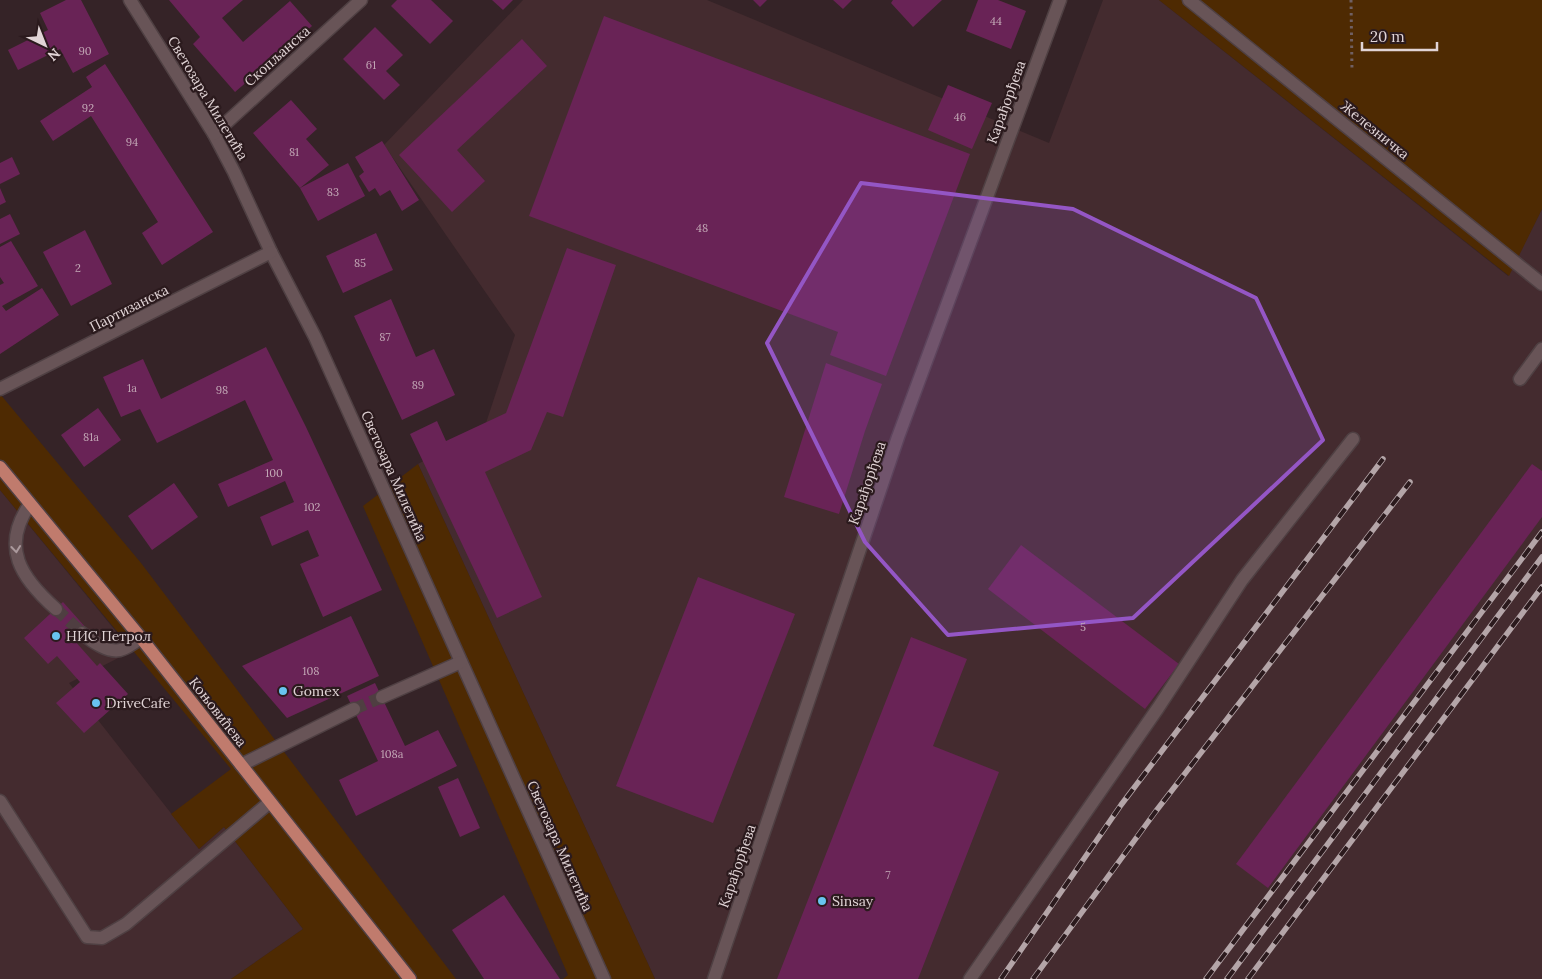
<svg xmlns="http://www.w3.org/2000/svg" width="1542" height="979" font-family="Lora,serif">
	<rect width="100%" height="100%" fill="#352327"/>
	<g fill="#442b2f">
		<path d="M523,0H707L1049,143L1103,0H1159L1508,276L1542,209V979H655L418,464L485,426L515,335L384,145Z"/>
		<path d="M0,490L132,651L69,683L199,849L224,827L303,929L231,979H0Z"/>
	</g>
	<g fill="#4e2a02">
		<path d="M1159,0H1542V209L1509,276Z"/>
		<path d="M0,394L141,563L456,979H231L303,929L224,827L199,849L171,814L231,769L0,490Z"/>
		<path d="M418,464L655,979H563L568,975L363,506Z"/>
	</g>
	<g fill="#692356">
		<path d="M66,0H81L109,54L73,73L60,49L18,70L8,50L48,30L40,13Z"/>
		<path d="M169,0H243L222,18L243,42L290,1L312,26L235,92L193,44L200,37Z"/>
		<path d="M397,0H431L453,21L430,44L391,6Z"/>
		<path d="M492,0H513L503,10Z"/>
		<path d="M753,0H767L760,7Z"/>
		<path d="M833,0H852L843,9Z"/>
		<path d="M893,0H942L913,27L891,3Z"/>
		<path d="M978,0H998L1026,11L1011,49L966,31Z"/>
		<path d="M604,16L970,154L886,376L830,355L838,332L529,216Z"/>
		<path d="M375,27L403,55L386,71L400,85L384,100L343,59Z"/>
		<path d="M522,39L547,66L457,150L485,181L452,212L399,155Z"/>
		<path d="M105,64L213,232L162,265L142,233L158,222L91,116L53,141L40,121L92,87L86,77Z"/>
		<path d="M948,85L992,103L972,149L928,130Z"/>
		<path d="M291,100L317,129L306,139L329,165L300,188L253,133Z"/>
		<path d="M382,141L419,200L402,211L390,190L380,196L375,188L369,192L359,176L364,172L355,157Z"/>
		<path d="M12,157L20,174L0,184V163Z"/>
		<path d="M348,163L365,196L318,221L300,188Z"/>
		<path d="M0,188L6,202L0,205Z"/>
		<path d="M10,214L20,234L0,244V219Z"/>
		<path d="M85,230L112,284L71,306L43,252Z"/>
		<path d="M376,233L393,270L343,293L326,256Z"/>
		<path d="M11,241L38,286L2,306L6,311L42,288L59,315L0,354V285L4,283L0,277V247Z"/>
		<path d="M567,248L616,265L563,417L547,412L531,450L485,472L542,597L497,618L410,434L437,421L446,441L506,413Z"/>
		<path d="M391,299L416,357L434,349L455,395L402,420L354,316Z"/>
		<path d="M266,347L306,427L382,590L323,617L300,564L319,556L308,530L272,546L260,517L294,502L285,481L228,507L218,484L273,460L245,400L157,443L140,409L121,417L103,377L143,359L161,399Z"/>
		<path d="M826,363L882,384L865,431L839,514L784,497Z"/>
		<path d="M98,408L121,440L84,467L61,435Z"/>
		<path d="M1532,464L1542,471V517L1268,888L1236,864Z"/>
		<path d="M174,483L198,517L152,550L128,516Z"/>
		<path d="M1021,545L1179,664L1145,709L988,589Z"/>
		<path d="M698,577L795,614L713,823L616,786Z"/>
		<path d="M63,602L87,629L74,640L97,666L100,663L128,694L84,733L56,703L80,682L57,656L48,664L24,638Z"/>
		<path d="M351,616L379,676L287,718L242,666Z"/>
		<path d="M911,637L967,659L933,746L999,772L918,979H777Z"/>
		<path d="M375,683L405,746L438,730L457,766L356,816L339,780L378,761L347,696Z"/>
		<path d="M458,778L480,828L460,837L438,787Z"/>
		<path d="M504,895L560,979H484L452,930Z"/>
	</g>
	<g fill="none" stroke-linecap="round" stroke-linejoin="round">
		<g stroke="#4f3e41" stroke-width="12" stroke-dasharray="12 6" stroke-linecap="butt">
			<path d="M56,609L82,633"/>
			<path d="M354,709L382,697"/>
		</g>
		<g stroke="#4f4043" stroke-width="15">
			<g id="minor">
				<path d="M130,0L214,134L234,172L271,252L315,337L604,979"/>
				<path d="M1189,0L1542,284"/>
				<path d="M214,134L361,0"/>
				<path d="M1520,379L1542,349"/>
				<path d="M0,389L271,252"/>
				<path d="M30,504C0,547 21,578 56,609"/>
				<path d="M82,633C91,641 110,655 123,649C129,647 135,642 141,638"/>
				<path d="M382,697L461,662"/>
				<path d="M241,765L354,709"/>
				<path d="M0,801L87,937L102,938L126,924L270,802"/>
				<path d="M714,979L898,437L1060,0"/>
				<path d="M970,979L1158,708L1242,580L1353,439"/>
			</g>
		</g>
		<g stroke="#4f4043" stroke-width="15">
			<path id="major" d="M0,467L141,638L410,979"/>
		</g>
		<path stroke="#706063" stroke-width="3" stroke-dasharray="2.5 4" stroke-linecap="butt" d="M1351,0L1352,71"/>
		<use href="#minor" stroke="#685457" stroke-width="12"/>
		<use href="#major" stroke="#c07b6d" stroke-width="12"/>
		<g stroke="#b4a5a8" stroke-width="5.5">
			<g id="rail">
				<path d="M1001,979L1121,805L1383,459"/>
				<path d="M1033,979L1156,811L1410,482"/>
				<path d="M1206,979L1542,532"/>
				<path d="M1227,979L1542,557"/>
				<path d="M1248,979L1542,587"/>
			</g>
		</g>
		<use href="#rail" stroke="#2b1a1d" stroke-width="4" stroke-dasharray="11" stroke-linecap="butt"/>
	</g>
	<defs><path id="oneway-chevron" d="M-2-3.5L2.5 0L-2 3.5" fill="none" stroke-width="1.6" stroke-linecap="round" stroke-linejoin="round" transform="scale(1.25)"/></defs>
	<use stroke="#ab9a9d" href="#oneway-chevron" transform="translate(16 549) rotate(84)"/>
	<path fill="#9456c5" fill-opacity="0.2" stroke="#9456c5" stroke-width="4" stroke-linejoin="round" d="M861,183L1073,209L1256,298L1323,440L1133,618L948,635L865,542L767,343Z"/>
	<g fill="#68c4f0" stroke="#2b1a1d" stroke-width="2">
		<circle cx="56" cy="636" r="5"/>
		<circle cx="283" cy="691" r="5"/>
		<circle cx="96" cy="703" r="5"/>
		<circle cx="822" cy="901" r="5"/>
	</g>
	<g text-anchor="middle" stroke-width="4.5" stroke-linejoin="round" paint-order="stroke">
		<g font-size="11" fill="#c3a8b6">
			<text x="996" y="25">44</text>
			<text x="85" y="55">90</text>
			<text x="371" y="69">61</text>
			<text x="88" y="112">92</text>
			<text x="960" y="121">46</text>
			<text x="132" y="146">94</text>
			<text x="294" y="156">81</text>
			<text x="333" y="196">83</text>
			<text x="702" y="232">48</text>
			<text x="360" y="267">85</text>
			<text x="78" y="272">2</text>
			<text x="385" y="341">87</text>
			<text x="418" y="389">89</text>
			<text x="132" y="392">1a</text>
			<text x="222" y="394">98</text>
			<text x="91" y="441">81a</text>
			<text x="274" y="477">100</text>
			<text x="312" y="511">102</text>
			<text x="1083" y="631">5</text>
			<text x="311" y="675">108</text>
			<text x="392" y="758">108a</text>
			<text x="888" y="879">7</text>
		</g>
		<g font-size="14" fill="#e1d4d6" stroke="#2b1a1d">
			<text transform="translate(277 56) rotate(-42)" y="5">Скопљанска</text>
			<text transform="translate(208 98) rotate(59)" y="5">Светозара Милетића</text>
			<text transform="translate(1006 102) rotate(-70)" y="5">Карађорђева</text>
			<text transform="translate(1375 130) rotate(39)" y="5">Железничка</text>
			<text transform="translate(129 308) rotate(-27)" y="5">Партизанска</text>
			<text transform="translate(394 476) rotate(66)" y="5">Светозара Милетића</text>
			<text transform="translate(867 483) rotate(-71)" y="5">Карађорђева</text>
			<text transform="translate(218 712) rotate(52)" y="5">Коњовићева</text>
			<text transform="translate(560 846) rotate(66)" y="5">Светозара Милетића</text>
			<text transform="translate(737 866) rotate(-71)" y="5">Карађорђева</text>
		</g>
		<g font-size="14" fill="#e1d4d6" stroke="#2b1a1d" text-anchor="start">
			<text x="66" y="641">НИС Петрол</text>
			<text x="293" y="696">Gomex</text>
			<text x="106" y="708">DriveCafe</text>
			<text x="832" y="906">Sinsay</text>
		</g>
	</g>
	<g transform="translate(45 45) rotate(137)" stroke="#2b1a1d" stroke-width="4" paint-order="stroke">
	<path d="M0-4L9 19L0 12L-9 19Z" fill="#e1d4d6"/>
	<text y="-8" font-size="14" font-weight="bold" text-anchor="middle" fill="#e1d4d6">N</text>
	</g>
	<path d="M1362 42v8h75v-8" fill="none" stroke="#e1d4d6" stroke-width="2.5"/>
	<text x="1370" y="42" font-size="15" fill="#e1d4d6" stroke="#2b1a1d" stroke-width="4" paint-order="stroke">20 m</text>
</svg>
